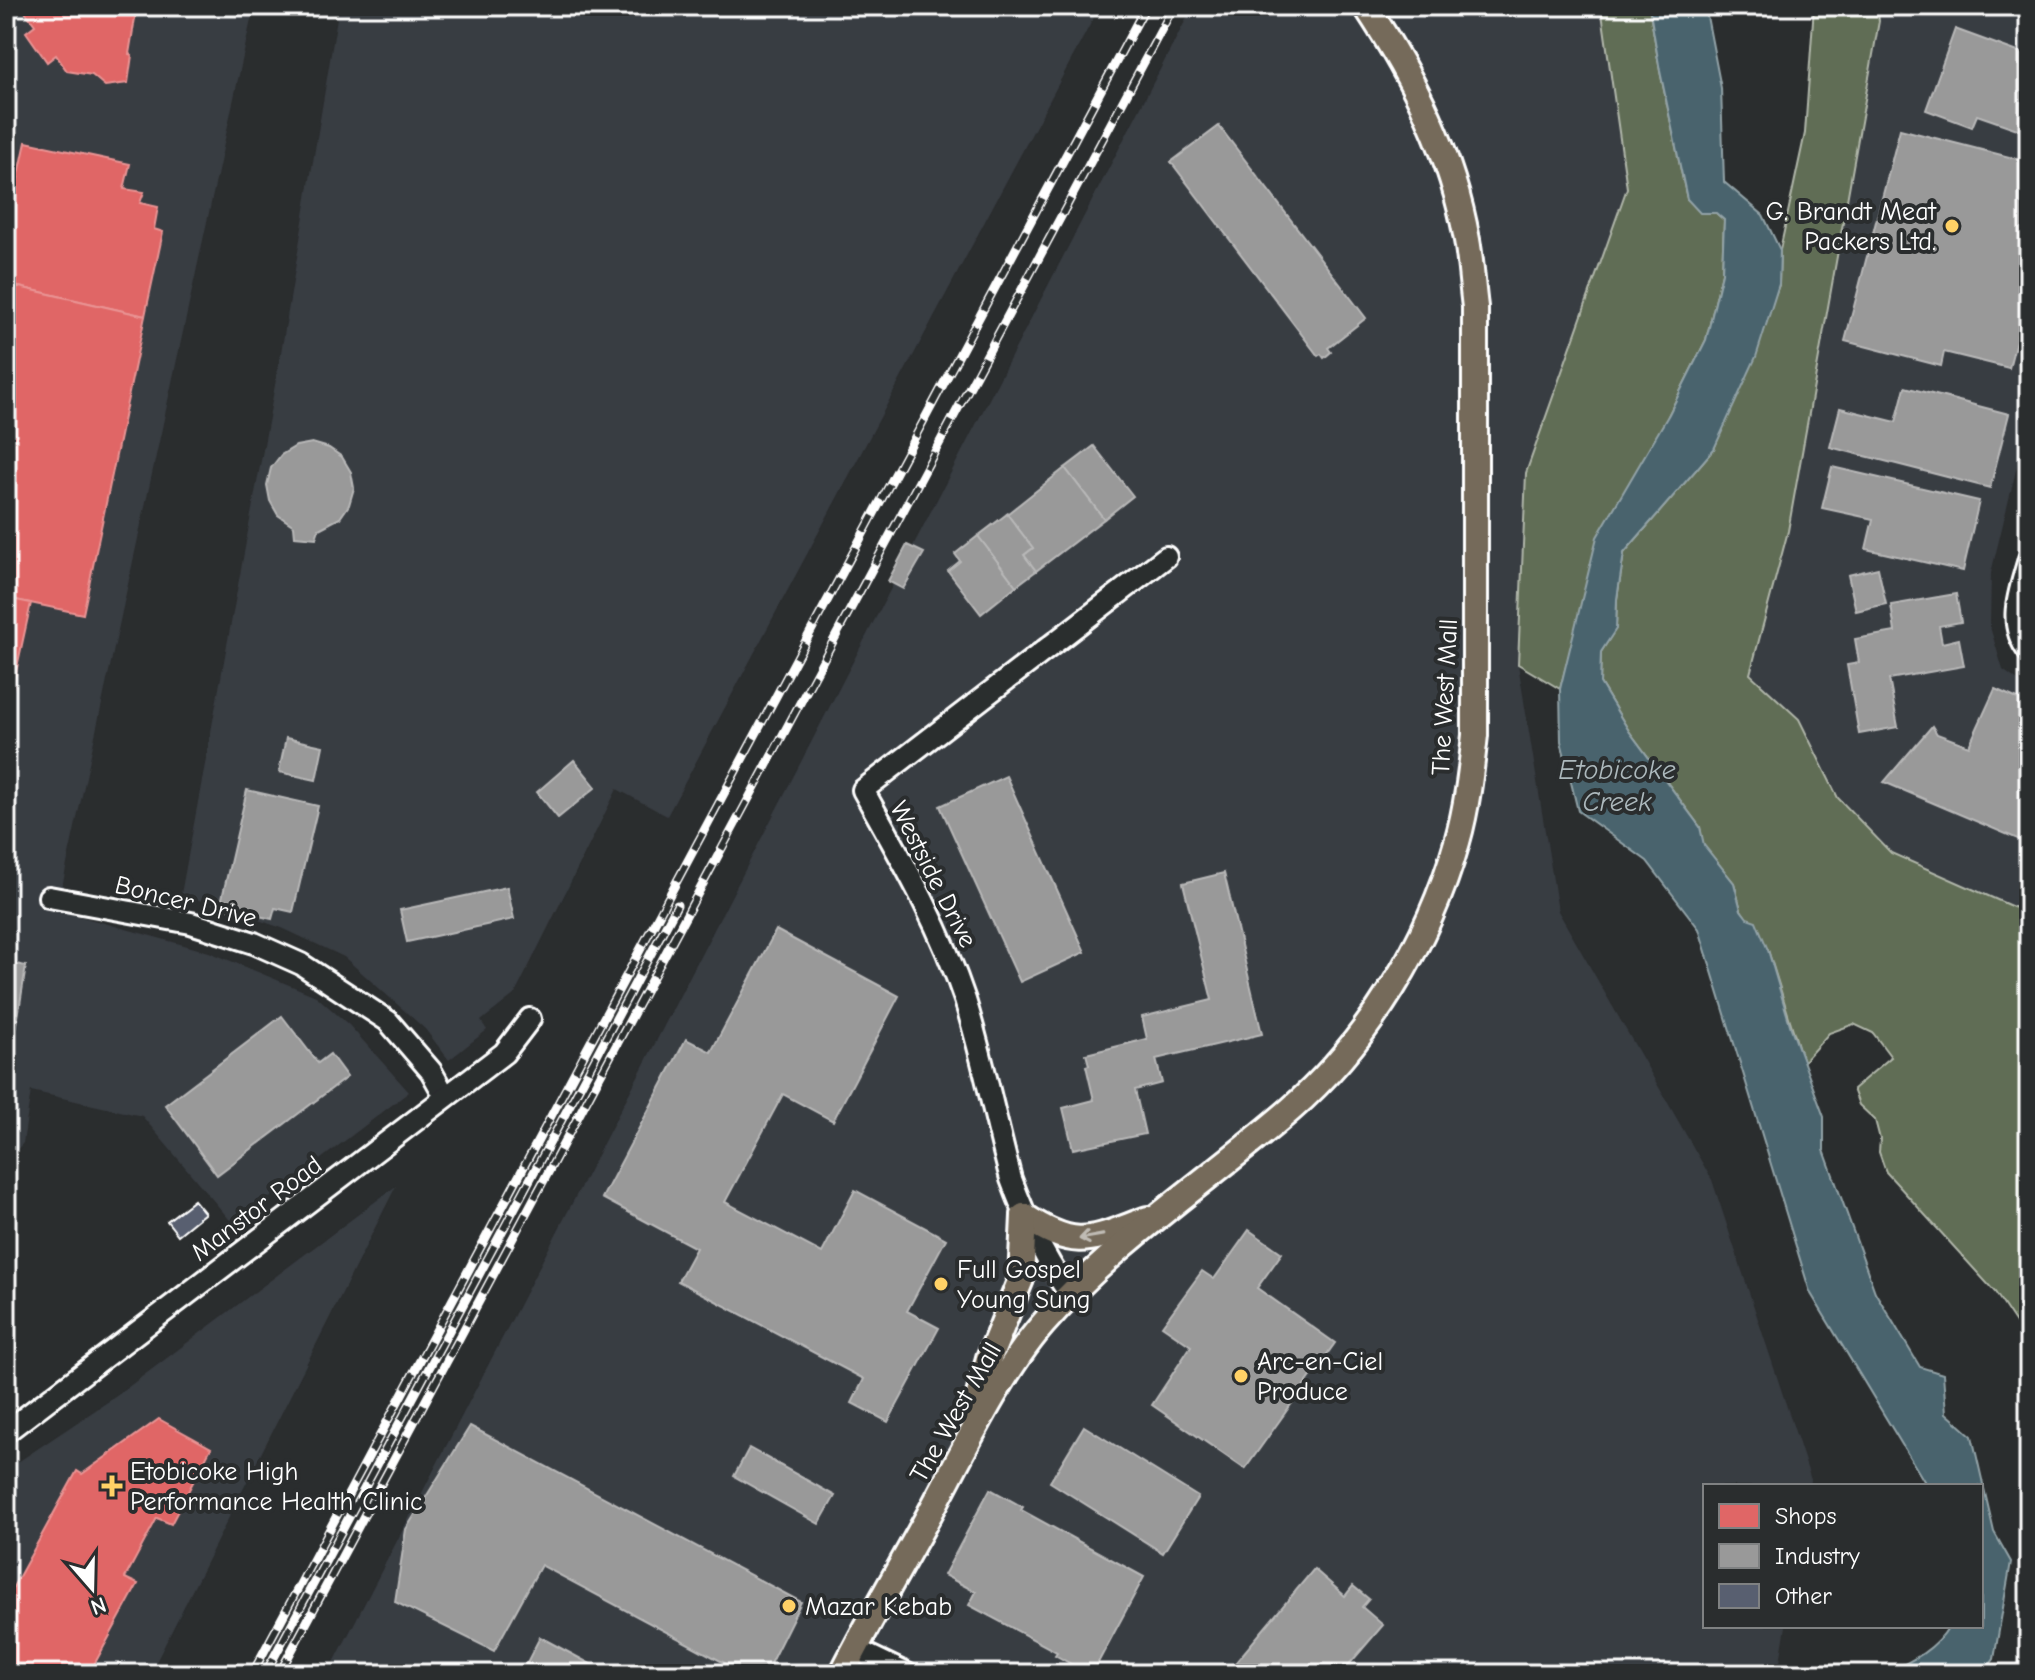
<svg xmlns="http://www.w3.org/2000/svg" width="2035" height="1680" font-family="'Comic Neue',sans-serif">
	<rect width="100%" height="100%" fill="#2a2d2e"/>
	<filter id="ink" filterUnits="userSpaceOnUse"><feTurbulence type="fractalNoise" baseFrequency=".0125" numOctaves="2"/><feDisplacementMap in="SourceGraphic" scale="16" xChannelSelector="R" yChannelSelector="G"/><feConvolveMatrix kernelMatrix="1 2 1 2 8 2 1 2 1" color-interpolation-filters="sRGB"/></filter>
	<g filter="url(#ink)">
		<g fill="#383c42">
			<path d="M6,6H254L57,910L209,952L316,996L349,1025L409,1092L234,1225L142,1116L31,1091L23,1143L6,1162Z"/>
			<path d="M339,6H1100L667,816L617,789L515,994L481,1021L487,1030L449,1060L425,1029L344,957L282,928L181,894L282,347Z"/>
			<path d="M1193,6H1601L1627,188L1526,473L1518,664L1558,911L1712,1180L1811,1480L1810,1486H1705V1626H1786L1778,1674H328Z"/>
			<path d="M1878,6H2029V417L1991,573L1990,627L2003,670L2029,689V914L1891,854L1838,798L1799,719L1750,674L1788,531L1879,21Z"/>
			<path d="M396,1186L150,1674H6V1470L115,1397Z"/>
		</g>
		<g fill="#616d54" stroke="#b0b6aa" stroke-width="2">
			<path d="M1601,6H1649L1660,71L1687,199L1716,213L1724,220L1722,273L1706,340L1669,414L1575,632L1560,689L1518,664L1526,473L1627,188Z"/>
			<path d="M1814,6H1877L1879,21L1788,531L1750,674L1799,719L1838,798L1891,853L2029,914V1343L1995,1292L1886,1172L1879,1152L1880,1139L1875,1120L1859,1105L1853,1089L1891,1057L1873,1033L1854,1024L1829,1033L1803,1062L1768,950L1741,910L1734,883L1703,845L1700,827L1629,731L1600,683L1601,652L1616,628L1617,599L1624,553L1714,449L1779,285L1780,250L1805,133Z"/>
		</g>
		<path fill="#49646d" stroke="#92a2a7" stroke-width="2" d="M1649,6H1705L1721,88L1724,182L1763,215L1780,250L1779,284L1756,357L1714,449L1624,553L1617,599L1616,629L1601,652L1600,683L1629,731L1700,827L1704,845L1734,883L1741,910L1747,918L1756,921L1768,950L1791,1028L1824,1117V1150L1875,1292L1920,1367L1943,1374L1946,1413L1972,1436L1994,1532L2011,1562L1994,1659L1983,1674H1884C1909,1662 1935,1651 1949,1626H1981V1486H1927L1810,1292L1699,929L1647,861L1578,811L1561,741L1560,689L1597,537L1669,414L1706,340L1722,273L1724,220L1716,213H1700L1687,199L1660,71Z"/>
		<g fill="#e06666" stroke="#e99494" stroke-width="2">
			<path d="M25,6H137L129,54L132,55L128,83L105,86L92,75L67,71L56,55L47,62L26,32L35,25L24,10Z"/>
			<path d="M26,142L130,164L124,189L144,192L140,203L158,207L154,229L163,232L145,316L6,284V201L13,202Z"/>
			<path d="M6,284L145,316L83,614L6,598Z"/>
			<path d="M6,598L31,603L6,718Z"/>
			<path d="M159,1419L211,1448L171,1524L157,1518L125,1578L138,1584L89,1674H6V1600L77,1471L82,1474Z"/>
		</g>
		<g fill="#999" stroke="#b8b8b8" stroke-width="2">
			<path d="M1955,29L2029,56V133L1977,115L1972,127L1926,110Z"/>
			<path d="M1219,126L1366,318L1328,348L1331,352L1324,358L1321,354L1318,356L1171,162Z"/>
			<path d="M1900,129L2029,162V290L2009,368L1944,352L1941,366L1845,341Z"/>
			<path d="M1905,387L2009,414L1990,488L1830,447L1840,408L1896,422Z"/>
			<path d="M312,443L329,448L342,457L351,472L354,488L349,505L340,518L319,529L316,538L295,536L294,526L278,515L270,501L267,485L271,468L281,455L296,446Z"/>
			<path d="M1094,446L1133,496L1104,519L1065,468Z"/>
			<path d="M1832,467L1979,501L1963,571L1866,549L1873,519L1822,508Z"/>
			<path d="M1065,468L1104,519L1036,571L1024,555L1033,548L1007,514Z"/>
			<path d="M1007,514L1033,548L1024,555L1036,571L1016,586L978,536Z"/>
			<path d="M978,536L1016,586L981,614L948,571L960,561L955,554Z"/>
			<path d="M907,545L924,553L903,589L888,581Z"/>
			<path d="M1878,568L1886,604L1856,611L1848,575Z"/>
			<path d="M1956,594L1961,622L1939,626L1942,643L1959,639L1964,666L1889,679L1898,727L1859,734L1847,665L1859,663L1855,639L1895,632L1891,605Z"/>
			<path d="M1995,689L2029,704V818L2020,840L1884,782L1932,726L1937,734L1969,746Z"/>
			<path d="M286,738L323,746L316,780L279,772Z"/>
			<path d="M574,760L596,787L558,818L537,792Z"/>
			<path d="M1006,776L1085,952L1020,982L940,806Z"/>
			<path d="M247,790L318,806L293,912L275,908L272,919L220,907Z"/>
			<path d="M1224,873L1262,1034L1156,1059L1162,1083L1135,1090L1145,1134L1073,1149L1063,1108L1094,1100L1086,1066L1089,1065L1086,1054L1147,1039L1142,1017L1212,1000L1183,883Z"/>
			<path d="M507,887L514,919L407,942L400,910Z"/>
			<path d="M776,930L899,996L833,1121L783,1094L725,1202L822,1253L855,1190L946,1239L907,1311L939,1328L888,1422L852,1403L864,1379L678,1281L696,1248L602,1198L686,1039L711,1052Z"/>
			<path d="M6,962L26,966L16,1030L6,1028Z"/>
			<path d="M282,1016L318,1063L330,1054L347,1077L217,1175L165,1105Z"/>
			<path d="M1249,1230L1282,1253L1257,1288L1335,1343L1245,1469L1152,1405L1191,1346L1162,1326L1202,1271L1214,1279Z"/>
			<path d="M470,1426L801,1602L765,1674H745L541,1565L494,1651L395,1602L406,1529Z"/>
			<path d="M1084,1426L1198,1497L1163,1553L1050,1482Z"/>
			<path d="M749,1448L835,1496L819,1524L734,1476Z"/>
			<path d="M990,1489L1023,1507L1021,1510L1144,1577L1093,1672L1091,1670L1089,1674L1055,1655L1057,1652L969,1605L976,1592L944,1575Z"/>
			<path d="M1314,1569L1345,1596L1353,1586L1369,1599L1362,1607L1383,1625L1341,1674H1226Z"/>
			<path d="M540,1637L609,1674H521Z"/>
		</g>
		<path fill="#585f70" stroke="#fff" stroke-width="2" d="M194,1200L205,1213L178,1235L167,1221Z"/>
		<g fill="none" stroke-linecap="round" stroke-linejoin="round">
			<g stroke="#fff" stroke-width="26">
				<g id="minor">
					<path d="M2029,559C2020,592 2006,622 2029,652"/>
					<path d="M49,897L191,923L254,943L301,964L388,1021L431,1071L445,1096"/>
					<path d="M1070,1294C1044,1259 1026,1220 1011,1179C995,1119 983,1058 965,1000C940,925 901,858 863,790L1166,557"/>
					<path d="M6,1432L504,1053L530,1019"/>
					<path d="M855,1649L907,1674"/>
				</g>
			</g>
			<g stroke="#fff" stroke-width="30">
				<g id="major">
					<path d="M1024,1216C1078,1252 1092,1239 1148,1219"/>
					<path d="M973,1417L989,1358L1021,1279L1024,1216"/>
					<path d="M842,1674C869,1620 900,1568 929,1515C962,1454 999,1375 1043,1324C1115,1241 1208,1181 1290,1110C1368,1042 1429,942 1457,842C1467,807 1471,771 1475,735V307C1472,285 1471,262 1467,240C1452,154 1414,79 1366,6"/>
				</g>
			</g>
			<use href="#minor" stroke="#2a2d2e" stroke-width="20"/>
			<use href="#major" stroke="#746a5a" stroke-width="24"/>
			<g stroke="#fff" stroke-width="9">
				<g id="rail">
					<path d="M252,1674L1146,6"/>
					<path d="M265,1674L677,905"/>
					<path d="M279,1674L1174,6"/>
				</g>
			</g>
			<use href="#rail" stroke="#2a2d2e" stroke-width="6" stroke-dasharray="18" stroke-linecap="butt"/>
		</g>
		<defs><path id="oneway-shaft" d="M-6 0H5M1.5-3L5.5 0L1.5 3" fill="none" stroke-width="1.6" stroke-linecap="round" stroke-linejoin="round" transform="scale(2)"/></defs>
		<use stroke="#c0bcb5" href="#oneway-shaft" transform="translate(1091 1237) rotate(170)"/>
	</g>
	<g fill="#ffd166" stroke="#2a2d2e" stroke-width="3">
		<circle cx="1952" cy="226" r="8"/>
		<circle cx="941" cy="1284" r="8"/>
		<circle cx="1241" cy="1376" r="8"/>
		<path d="M108 1474h8v8h8v8h-8v8h-8v-8h-8v-8h8z"/>
		<circle cx="789" cy="1606" r="8"/>
	</g>
	<g text-anchor="middle" stroke-width="8" stroke-linejoin="round" paint-order="stroke">
		<g font-size="26" fill="#fff" stroke="#2a2d2e" text-anchor="start">
			<text x="1936" y="220" text-anchor="end">G. Brandt Meat<tspan x="1936" dy="30">Packers Ltd.</tspan></text>
			<text x="957" y="1278">Full Gospel<tspan x="957" dy="30">Young Sung</tspan></text>
			<text x="1257" y="1370">Arc-en-Ciel<tspan x="1257" dy="30">Produce</tspan></text>
			<text x="130" y="1480">Etobicoke High<tspan x="130" dy="30">Performance Health Clinic</tspan></text>
			<text x="805" y="1615">Mazar Kebab</text>
		</g>
		<g font-size="26" fill="#fff" stroke="#2a2d2e">
			<text transform="translate(1444 697) rotate(-87)" y="9">The West Mall</text>
			<text transform="translate(934 874) rotate(63)" y="9">Westside Drive</text>
			<text transform="translate(186 901) rotate(14)" y="9">Boncer Drive</text>
			<text transform="translate(256 1208) rotate(-37)" y="9">Manstor Road</text>
			<text transform="translate(955 1412) rotate(-60)" y="9">The West Mall</text>
		</g>
		<g font-size="28" font-style="italic" fill="#adb9bd" stroke="#2a2d2e">
			<text x="1617" y="779">Etobicoke<tspan x="1617" dy="32">Creek</tspan></text>
		</g>
	</g>
	<rect width="2035" height="1680" fill="none" stroke="#2a2d2e" stroke-width="32"/>
	<rect x="16" y="16" width="2003" height="1648" fill="none" stroke="#fff" stroke-width="3" filter="url(#ink)"/>
	<rect x="1703" y="1484" width="280" height="144" fill="#2a2d2e" stroke="#7f8182" stroke-width="2"/>
	<rect x="1719" y="1504" width="40" height="24" fill="#e06666" stroke="#7f8182" stroke-width="2"/>
	<text x="1775" y="1524" font-size="24" fill="#ffffff">Shops</text>
	<rect x="1719" y="1544" width="40" height="24" fill="#999999" stroke="#7f8182" stroke-width="2"/>
	<text x="1775" y="1564" font-size="24" fill="#ffffff">Industry</text>
	<rect x="1719" y="1584" width="40" height="24" fill="#585f70" stroke="#7f8182" stroke-width="2"/>
	<text x="1775" y="1604" font-size="24" fill="#ffffff">Other</text>
	<g transform="translate(92 1588) rotate(160)" stroke="#2a2d2e" stroke-width="6" paint-order="stroke">
	<path d="M0-6L14 30L0 20L-14 30Z" fill="#ffffff"/>
	<text y="-12" font-size="22" font-weight="bold" text-anchor="middle" fill="#ffffff">N</text>
	</g>
</svg>
